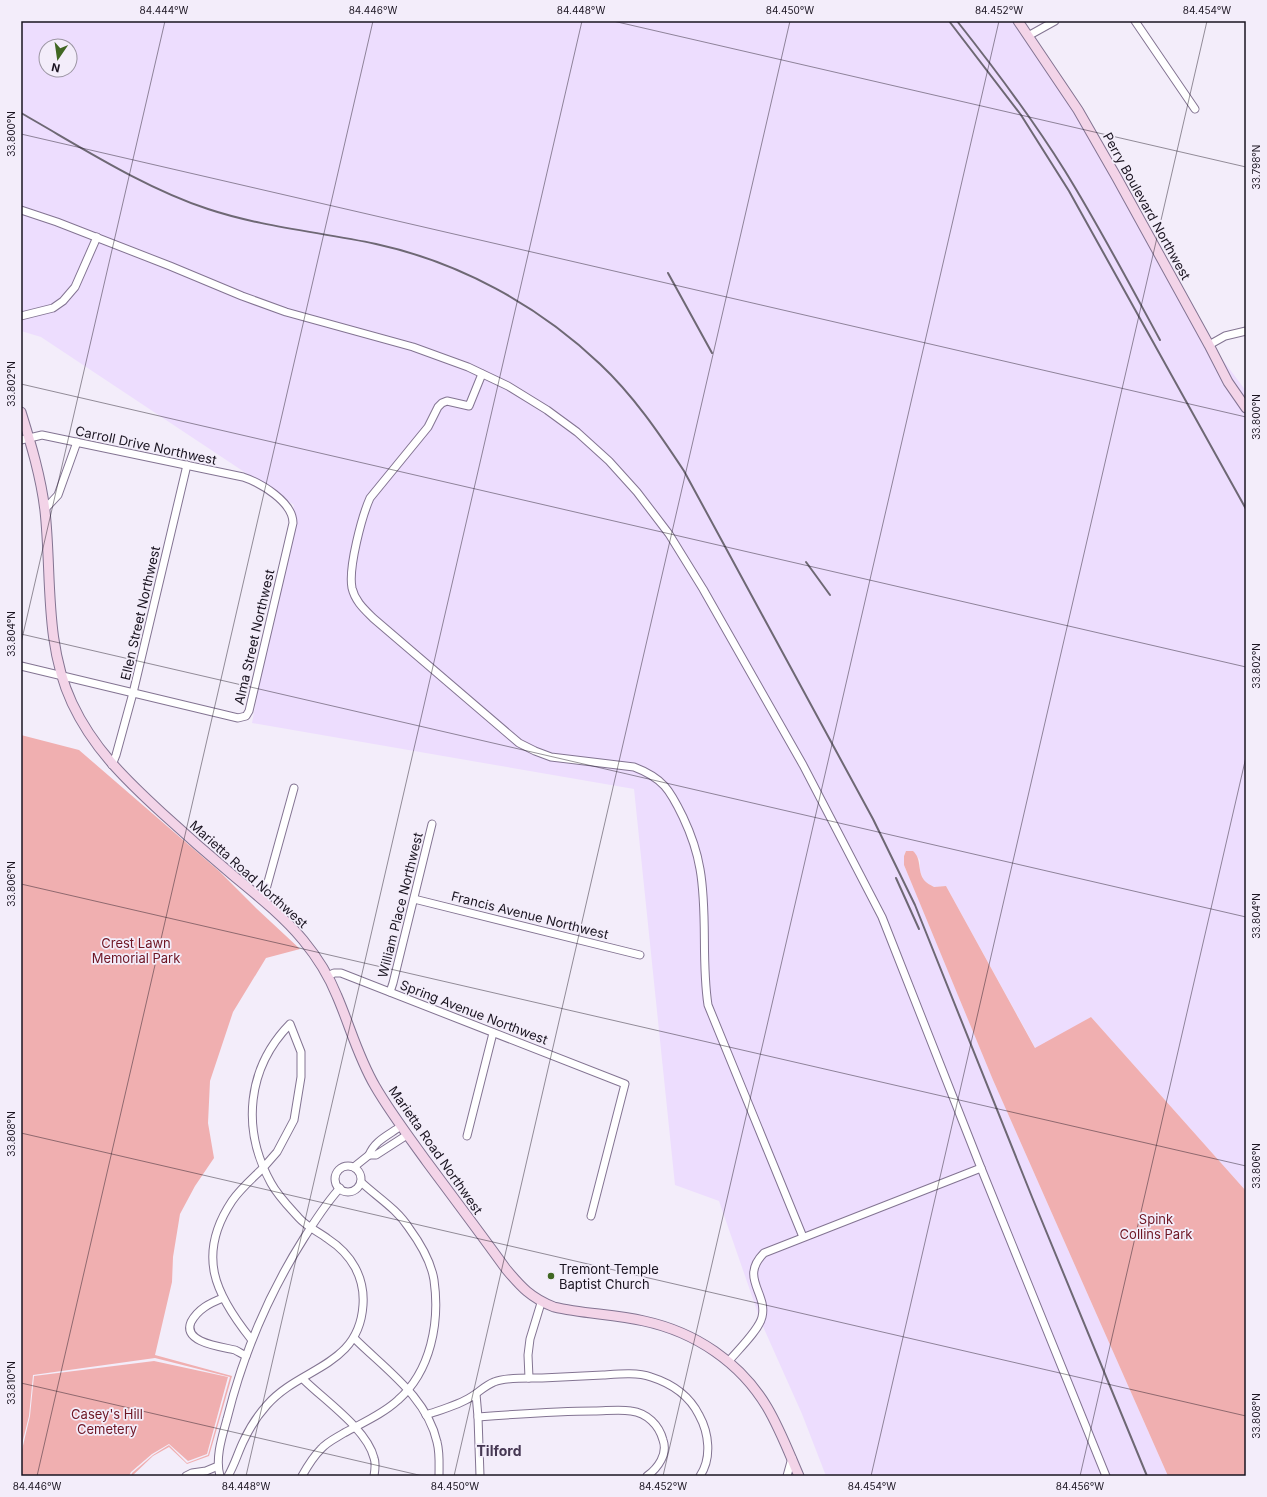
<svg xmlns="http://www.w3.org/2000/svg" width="1267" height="1497" font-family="Inter,sans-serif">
	<rect width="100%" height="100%" fill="#f3edfa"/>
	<path fill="#edddfe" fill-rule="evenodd" d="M21,21H1020L1032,38L1204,335L1246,391V1191L1091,1017L1036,1049L946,886L934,887L924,881L920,871V860L912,851H906L904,856V865L993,1080L1168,1476H826L802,1414L761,1322L719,1201L675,1185L634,789L252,723L294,505L41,337L21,331ZM46,46H70V70H46Z"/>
	<g fill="#f0afb0">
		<path d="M21,735L79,750L219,871L257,909L300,949L266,958L233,1012L210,1081L208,1123L214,1158L195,1186L180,1214L173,1257L172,1282L155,1355L232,1376L209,1456L187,1464L169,1447L153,1456L132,1476H131L132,1473L153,1455L169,1445L187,1463L208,1455L230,1377L155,1358L33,1375L29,1416L21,1448Z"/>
		<path d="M906,851H913C922,859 917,870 924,880C926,883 931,885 934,887L946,886L1035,1048L1091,1017L1246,1191V1476H1168L993,1080L904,865V856Z"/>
		<path d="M154,1361L228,1377L207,1454L188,1461L169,1444L152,1454L131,1472L129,1476H21V1454L30,1416L34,1376Z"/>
	</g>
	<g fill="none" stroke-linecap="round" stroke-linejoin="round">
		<g stroke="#837492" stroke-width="9">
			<g id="street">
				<path d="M1135,21L1195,109"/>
				<path d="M1028,36L1055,21"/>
				<path d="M21,210L57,222L170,266L242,296L286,312L413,347L468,367L508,386L547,410L577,432L609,461L637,492L669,534L703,589L803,765L882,917L981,1168L1106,1476"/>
				<path d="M21,316L53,308L63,301L75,287L97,237"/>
				<path d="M1209,345L1225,336L1246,331"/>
				<path d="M482,374L469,406L447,401L442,403L438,407L428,427L370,498C362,516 348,568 352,588C355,601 364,609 373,618L519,743L535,751L551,757L634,767C663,778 670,790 683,817C691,834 697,851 700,869C708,914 701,960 708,1005L803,1237"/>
				<path d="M21,440L42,435L243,477C261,483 293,502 293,523L249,711L246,716L238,718L21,666"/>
				<path d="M45,509L58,495L77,442"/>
				<path d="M112,765L116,755L133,693L187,465"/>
				<path d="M414,899L640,955"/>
				<path d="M263,900L294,788"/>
				<path d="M328,976L334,973H341L625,1084L591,1216"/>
				<path d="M390,992L393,983L432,824"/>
				<path d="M401,1126C389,1135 375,1140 369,1155H376L407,1135"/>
				<path d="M467,1136L493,1033"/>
				<circle cx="348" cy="1179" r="13"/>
				<path d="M354,1167L369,1155"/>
				<path d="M223,1298C210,1303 198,1309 191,1322C182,1343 223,1347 235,1350C239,1352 242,1354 246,1356"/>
				<path d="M354,1338C385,1369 427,1397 437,1442C440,1453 439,1465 439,1476"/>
				<path d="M728,1362C738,1350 759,1330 762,1317C768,1293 739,1278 764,1253L981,1168"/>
				<path d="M529,1378L528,1355L530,1339L541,1303"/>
				<path d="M303,1379C324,1400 367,1429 374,1458C376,1463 375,1470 374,1476"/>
				<path d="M476,1394L478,1417L480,1476"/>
				<path d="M426,1415C440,1410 459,1405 471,1397C479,1392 486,1385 494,1382C505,1377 530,1378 542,1378C563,1377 583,1376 603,1375C618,1374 637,1372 651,1377C673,1384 689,1395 699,1415C709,1433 712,1458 700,1476"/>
				<path d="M478,1417C517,1414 556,1411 594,1411C606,1411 619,1409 631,1411C647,1413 659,1425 663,1440C668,1454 658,1468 647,1476"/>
				<path d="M186,1476L192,1473L206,1471L218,1466"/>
				<path d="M220,1476C215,1458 222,1437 227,1419C243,1354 268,1295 304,1238C315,1221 326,1203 340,1188"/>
				<path d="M228,1476C235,1464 238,1452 244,1440C250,1427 258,1415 267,1405C300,1367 359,1367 363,1305C365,1277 351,1254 328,1239C319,1232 307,1227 299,1218C289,1207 278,1196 271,1183C241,1129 247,1068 290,1024L301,1052V1077L294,1120L277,1152L263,1168C253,1178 240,1189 232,1201C196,1255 215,1294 251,1339"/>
				<path d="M302,1476C307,1467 313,1457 321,1449C327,1442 336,1438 344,1433C362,1423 383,1414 398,1400C431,1371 440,1322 434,1280C431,1261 420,1243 409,1228C397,1209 377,1197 361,1182"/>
				<path d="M787,1476L792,1458"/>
			</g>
		</g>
		<g stroke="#837492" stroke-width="11">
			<g id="secondary">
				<path d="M1018,21L1078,110L1117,178L1209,345L1228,382L1246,408"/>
				<path d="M21,412C31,444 41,477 45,511C52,575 44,643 72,703C93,748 125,779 162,813C186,835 210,856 235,877C258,896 283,916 303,940C317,957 329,976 337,996C350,1026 358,1057 375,1086C390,1112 409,1137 427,1162C453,1197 480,1233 506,1269C521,1287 531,1298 554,1307C583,1314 614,1314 644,1321C695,1332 740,1362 767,1407C780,1429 789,1453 799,1476"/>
			</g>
		</g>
		<use href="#street" stroke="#fff" stroke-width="7"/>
		<use href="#secondary" stroke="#f3d4e8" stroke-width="9"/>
		<g stroke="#6e6874" stroke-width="2">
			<path d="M949,21L1021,115L1069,191L1246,509"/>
			<path d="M957,21C995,69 1032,118 1065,171C1099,226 1129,283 1160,340"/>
			<path d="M21,113C81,147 142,187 208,209C262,227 320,232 376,244C459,262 538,305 600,364C633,395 659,433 684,471L873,819L915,905L1032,1197L1147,1476"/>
			<path d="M668,273L712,353"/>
			<path d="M806,562L830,595"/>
			<path d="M896,878L919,929"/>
		</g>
	</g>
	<path fill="none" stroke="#1a1420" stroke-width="1" stroke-opacity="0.45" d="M613,21L1246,167M21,134L1246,417M21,384L1246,667M21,634L1246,917M21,643L165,21M21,884L1246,1166M21,1133L1246,1416M21,1383L423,1476M37,1476L373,21M246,1476L582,21M454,1476L790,21M663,1476L999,21M871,1476L1207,21M1080,1476L1246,757"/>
	<circle fill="#406722" stroke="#f3edfa" stroke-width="1.5" cx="551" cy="1276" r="4"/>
	<g text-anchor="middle" stroke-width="3.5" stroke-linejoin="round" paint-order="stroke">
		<g font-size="13" fill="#1a1420" stroke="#f3edfa">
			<text transform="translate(1147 206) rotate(61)" y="5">Perry Boulevard Northwest</text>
			<text transform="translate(146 445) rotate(12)" y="5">Carroll Drive Northwest</text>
			<text transform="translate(140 613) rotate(-77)" y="5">Ellen Street Northwest</text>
			<text transform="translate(254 637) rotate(-77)" y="5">Alma Street Northwest</text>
			<text transform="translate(249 874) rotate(42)" y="5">Marietta Road Northwest</text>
			<text transform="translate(400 905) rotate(-76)" y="5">William Place Northwest</text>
			<text transform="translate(530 915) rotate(14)" y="5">Francis Avenue Northwest</text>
			<text transform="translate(474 1012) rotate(21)" y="5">Spring Avenue Northwest</text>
			<text transform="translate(436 1150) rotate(55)" y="5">Marietta Road Northwest</text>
		</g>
		<g font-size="13" fill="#6d1523" stroke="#f3edfa">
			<text x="136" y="948">Crest Lawn<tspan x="136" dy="15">Memorial Park</tspan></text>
			<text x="1156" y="1224">Spink<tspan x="1156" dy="15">Collins Park</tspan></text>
			<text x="107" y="1419">Casey's Hill<tspan x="107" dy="15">Cemetery</tspan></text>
		</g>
		<g font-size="13" fill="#1a1420" stroke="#f3edfa" text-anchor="start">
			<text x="559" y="1274">Tremont Temple<tspan x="559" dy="15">Baptist Church</tspan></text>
		</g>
		<g font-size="14" font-weight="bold" fill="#463853" stroke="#f3edfa">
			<text x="499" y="1456">Tilford</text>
		</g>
	</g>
	<rect width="1267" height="1497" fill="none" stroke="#f3edfa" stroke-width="44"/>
	<g transform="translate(58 58) rotate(193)"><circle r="19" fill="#f3edfa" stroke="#9c96a3"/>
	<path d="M0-3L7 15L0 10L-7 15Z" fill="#406722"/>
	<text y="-6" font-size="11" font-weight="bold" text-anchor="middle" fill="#1a1420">N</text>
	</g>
	<rect x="22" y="22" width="1223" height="1453" fill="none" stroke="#1a1420" stroke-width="1.5"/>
	<g font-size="10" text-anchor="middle" fill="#1a1420">
		<text x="164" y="14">84.444°W</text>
		<text x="373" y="14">84.446°W</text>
		<text x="581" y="14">84.448°W</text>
		<text x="790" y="14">84.450°W</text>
		<text x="999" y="14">84.452°W</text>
		<text x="1207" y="14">84.454°W</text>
		<text transform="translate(11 134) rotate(-90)" y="4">33.800°N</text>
		<text transform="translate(1256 167) rotate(-90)" y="4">33.798°N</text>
		<text transform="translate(11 384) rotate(-90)" y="4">33.802°N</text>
		<text transform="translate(1256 417) rotate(-90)" y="4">33.800°N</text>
		<text transform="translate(11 634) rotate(-90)" y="4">33.804°N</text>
		<text transform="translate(1256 666) rotate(-90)" y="4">33.802°N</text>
		<text transform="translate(11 884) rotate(-90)" y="4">33.806°N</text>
		<text transform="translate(1256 916) rotate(-90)" y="4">33.804°N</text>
		<text transform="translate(11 1134) rotate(-90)" y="4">33.808°N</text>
		<text transform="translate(1256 1166) rotate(-90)" y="4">33.806°N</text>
		<text transform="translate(11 1383) rotate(-90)" y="4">33.810°N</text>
		<text transform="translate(1256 1416) rotate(-90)" y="4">33.808°N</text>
		<text x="37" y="1490">84.446°W</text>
		<text x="246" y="1490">84.448°W</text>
		<text x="455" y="1490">84.450°W</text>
		<text x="663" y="1490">84.452°W</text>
		<text x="872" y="1490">84.454°W</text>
		<text x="1080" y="1490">84.456°W</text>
	</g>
</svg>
